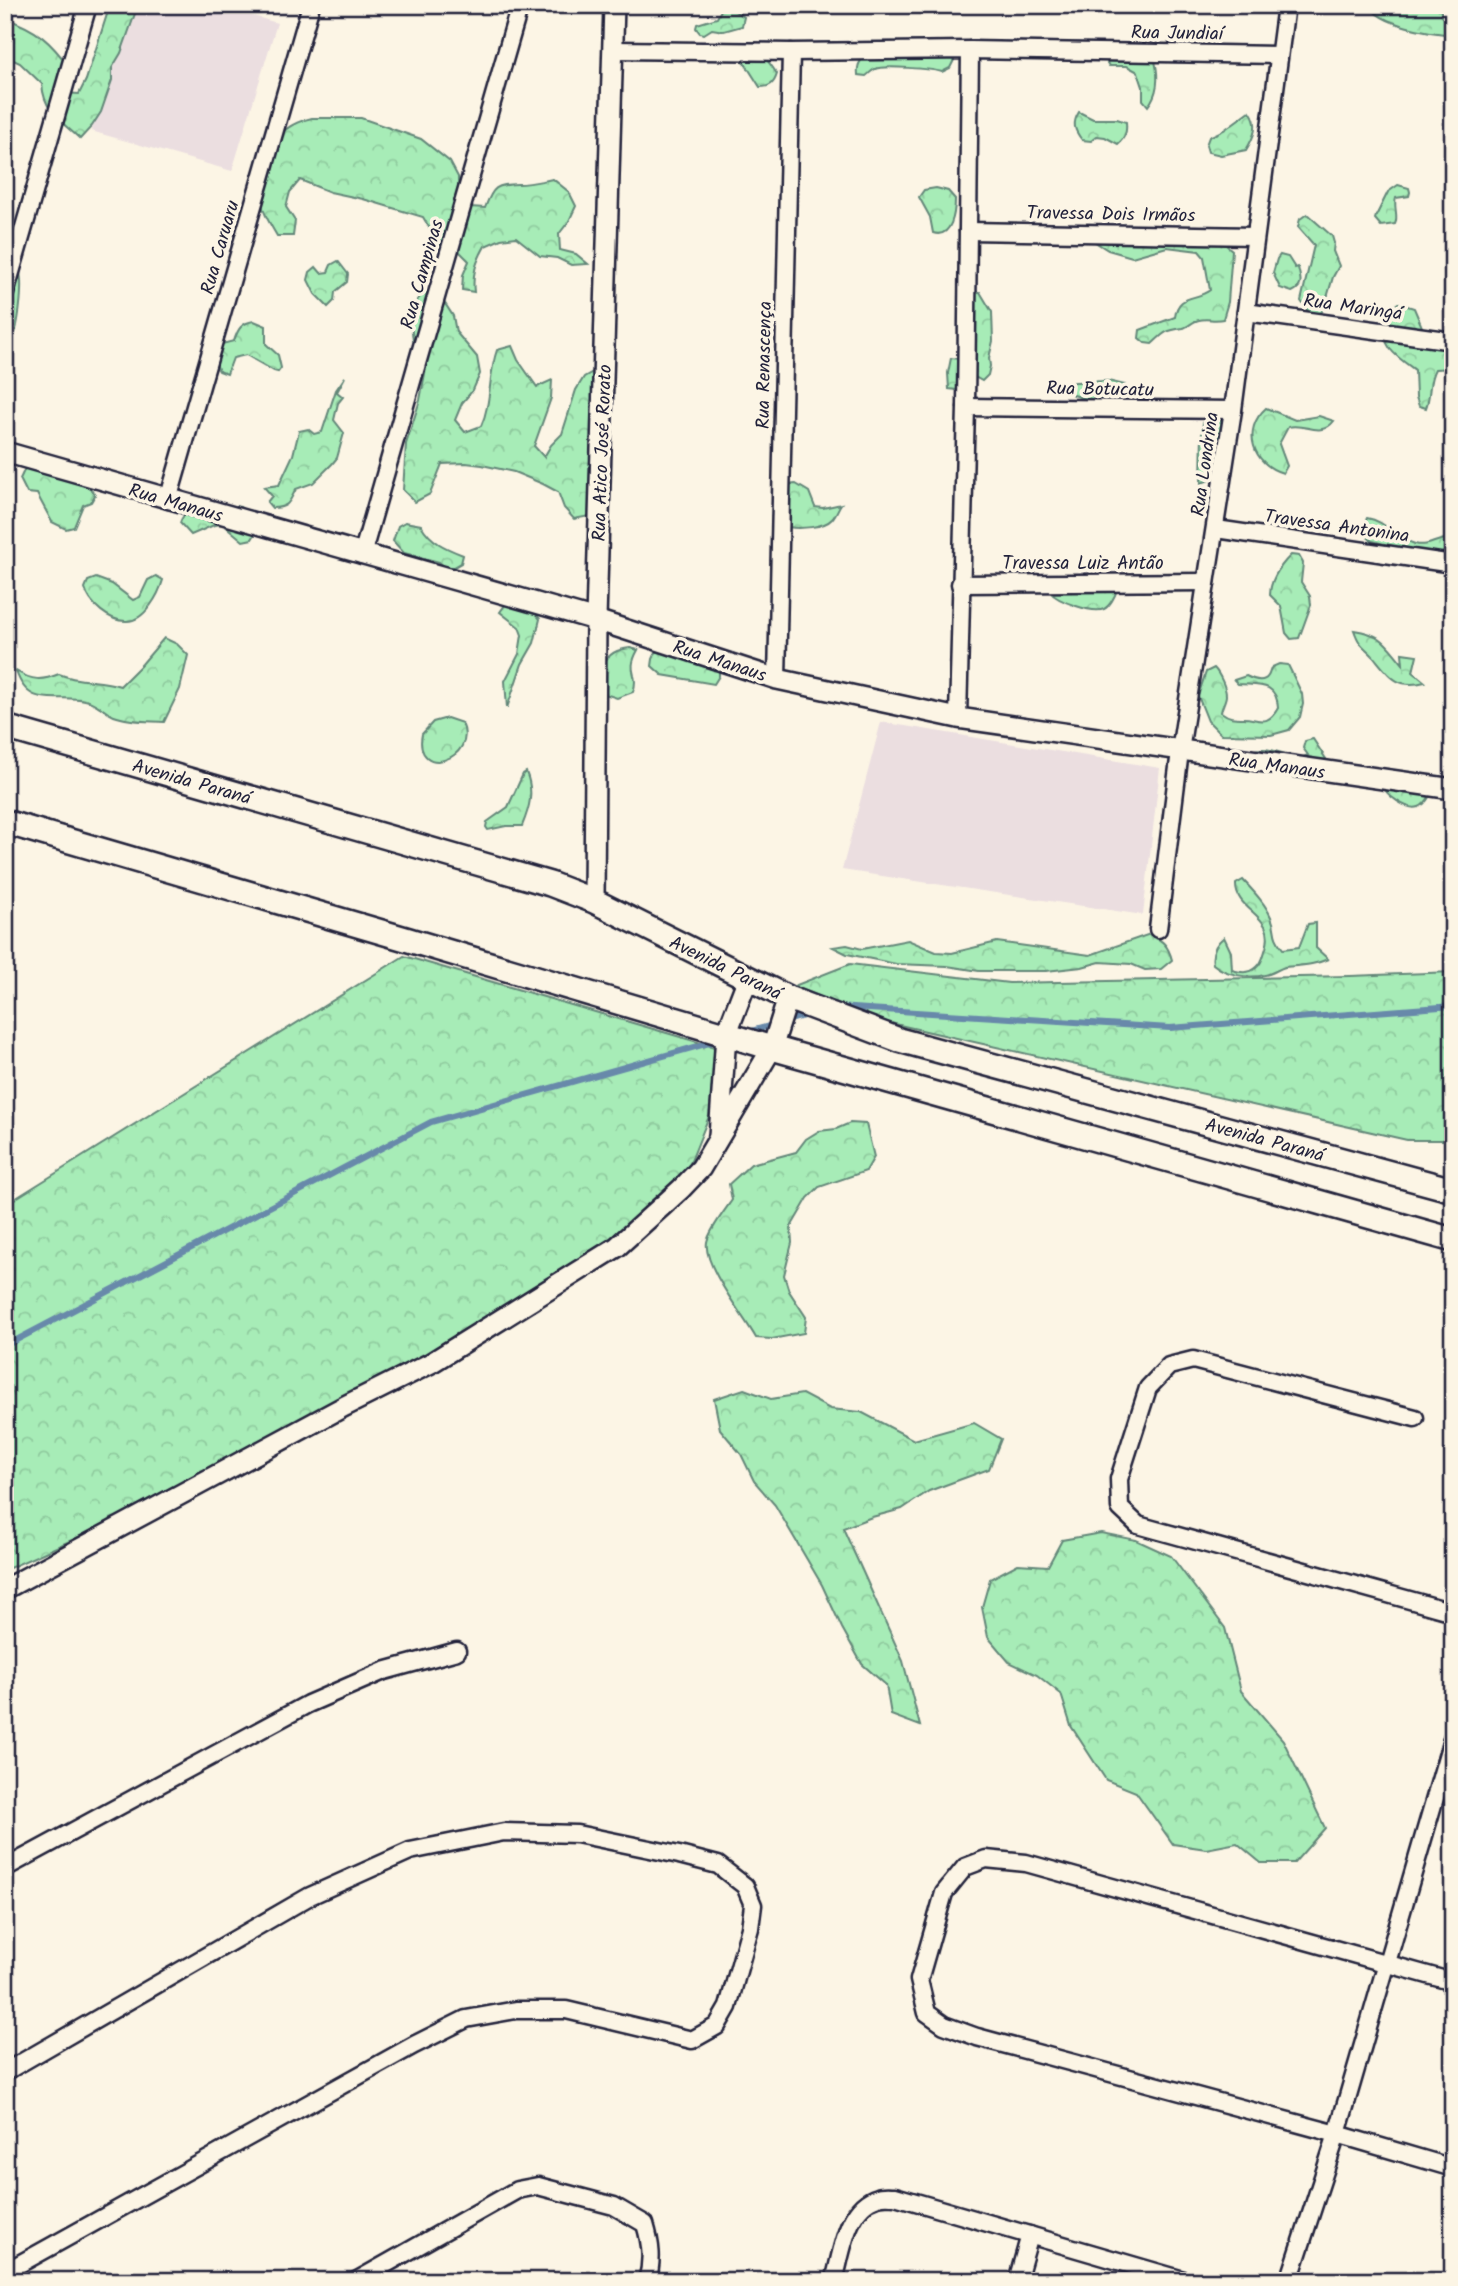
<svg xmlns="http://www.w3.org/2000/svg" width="1458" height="2286" font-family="Kalam,sans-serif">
	<defs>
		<pattern id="forest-crowns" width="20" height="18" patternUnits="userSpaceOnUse" patternTransform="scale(1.75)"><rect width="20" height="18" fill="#a7ecb7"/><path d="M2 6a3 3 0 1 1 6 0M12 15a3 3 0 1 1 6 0" fill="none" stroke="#8fca9e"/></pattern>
	</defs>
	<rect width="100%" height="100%" fill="#fcf5e5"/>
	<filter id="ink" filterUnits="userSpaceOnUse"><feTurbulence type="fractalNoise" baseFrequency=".0143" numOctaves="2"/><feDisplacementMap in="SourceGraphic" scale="14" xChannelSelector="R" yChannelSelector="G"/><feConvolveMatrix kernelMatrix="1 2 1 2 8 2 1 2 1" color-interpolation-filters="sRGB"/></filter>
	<g filter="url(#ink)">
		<g fill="#ebdee0">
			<path d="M127,5H216L277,23L232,171L91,131Z"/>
			<path d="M881,722L1160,768L1143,915L842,870Z"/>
		</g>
		<g fill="url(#forest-crowns)" stroke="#648779" stroke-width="2">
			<path d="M110,5H138L121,53L112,68V80L101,112L92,126L80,139C61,121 44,112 42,84L20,63L5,56V18C38,30 50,41 70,68L64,93L79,94L86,80Z"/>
			<path d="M1369,5H1387L1396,11L1398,5H1440C1441,15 1442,20 1453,22V35C1432,33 1379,25 1369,5Z"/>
			<path d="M729,7L744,17L742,26L724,31L712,29L704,34L700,33L696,28L697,24L717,18L721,10Z"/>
			<path d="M949,53L954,60L950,68L942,72C932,69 884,65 875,69C871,71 870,73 866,76L858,75C857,65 859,61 868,55Z"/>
			<path d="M748,56C767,58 767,58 777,74C774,84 770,87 760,87L746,65L740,60Z"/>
			<path d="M1107,60L1155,61C1159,77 1159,92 1148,106L1143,100V87L1138,72L1127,66H1109L1107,63Z"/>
			<path d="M1250,111C1260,124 1254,137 1246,150L1221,155L1208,152L1206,145L1209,137L1224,130Z"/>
			<path d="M1079,112L1093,119H1117L1126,122C1127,132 1125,138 1118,144L1105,137L1097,136L1091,141L1082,140C1074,130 1072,123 1079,112Z"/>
			<path d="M312,118H361L421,139L450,162L458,177V193L470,207L485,208C493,186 496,185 518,184C530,184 542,181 553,179L569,192L576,206L569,221L559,234L560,250L576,254L588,264L571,265L557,258L540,256L516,237L501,239L485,246C476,262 472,274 474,292L462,290L463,275L469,261L458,250L440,246L423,217L363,199L330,192L300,180L290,192L286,207L295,221L293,236H277C270,224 261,209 260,195C259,188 263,180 265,173C275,142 277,126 312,118Z"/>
			<path d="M1398,185L1409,188L1410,192L1409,196L1396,198C1393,207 1399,216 1395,224L1381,226L1375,219L1376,216L1388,192Z"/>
			<path d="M936,188L948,191L955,199C955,212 952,239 933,233L930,217L919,197L924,190Z"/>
			<path d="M1307,214L1332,236L1334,243L1333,251L1339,266L1333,277L1324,308L1318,317L1310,314L1301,301L1314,245L1298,227L1300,219Z"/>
			<path d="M1095,237L1221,241L1232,250L1228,302L1223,319C1214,321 1207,318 1199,320C1193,321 1188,327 1183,328C1165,331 1166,331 1152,344L1145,343L1139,338L1140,330L1175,317C1178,293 1196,301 1210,290L1204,257L1199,251L1167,247L1132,257L1108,250L1095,242Z"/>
			<path d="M1280,255L1288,257L1295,268L1298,267C1300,279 1305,286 1292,292L1280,288L1273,273L1277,259Z"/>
			<path d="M5,260C10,263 16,265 19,270C24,282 19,320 15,333L5,338Z"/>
			<path d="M338,261L348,274L347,282L335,292L334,301L328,307L315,294L308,280L310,272L316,267L321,273L328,272L331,265Z"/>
			<path d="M435,288L453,316L456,332L477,357L480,374L473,390L462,403L455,420L465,432L481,426C492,402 488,375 497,350L512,346L518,360L537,387L552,380L551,398L534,446L544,457L551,445L562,434L576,390L584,377L598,369L590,516L574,519L564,508L558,492L543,484L514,472L482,465L466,463L442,464L430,494L415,502L403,490L406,444L420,400L426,368L424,353L413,340L411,325L413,307L421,295Z"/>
			<path d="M972,292H980L992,312L993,341L989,358L990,366L988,375L982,381L975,377L972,370L957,390L949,389L948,373L951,358L959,359Z"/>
			<path d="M1398,303L1414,308L1428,341L1453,354V368L1435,369C1428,381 1431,395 1426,408L1419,406L1416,397L1415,370C1397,357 1379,346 1386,322C1389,313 1391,309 1398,303Z"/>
			<path d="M254,321L266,326V344L278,355L281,368L278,372L274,371L246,355L233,358L227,374L219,371L214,360L218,345L234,341C238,329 241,323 254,321Z"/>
			<path d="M345,377L337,392L343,397L338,403L334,420L344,433L337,458L332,464L313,483L296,489C289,502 289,508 272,508L267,502L272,496L264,487L279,485L293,455L299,431L308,429L314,434L322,432L336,390Z"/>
			<path d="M1075,382L1108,381L1125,385L1126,392L1124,399C1107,404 1083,400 1067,392L1066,385Z"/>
			<path d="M1266,408L1295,420L1319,416L1334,421C1320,439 1305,422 1288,427L1279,444L1287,466L1283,473C1253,465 1241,430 1266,408Z"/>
			<path d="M1209,417L1217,418L1224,422L1220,457L1210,480L1201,483L1202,431L1203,423Z"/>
			<path d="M27,464L84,481L95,495L91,502L83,505L74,527L66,529L52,522L37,494L27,493L20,479Z"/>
			<path d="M796,484L809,492L815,507L823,508L841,504C838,508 836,515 832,519C824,528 799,529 788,527L787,485Z"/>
			<path d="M207,502L240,507L253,516L257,531L252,539L243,541L223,524L214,525L191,535L180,523C183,511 197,507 207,502Z"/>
			<path d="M1367,518C1386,521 1396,539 1415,544C1429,548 1439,537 1453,538V549L1434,556L1372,541C1363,534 1362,528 1367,518Z"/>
			<path d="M405,522L421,525C431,542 445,548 463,555L461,563L454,567H445L439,562L404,553L393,541L398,526Z"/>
			<path d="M1291,555L1299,556L1303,563L1301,582L1310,596L1311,605L1299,638L1291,639L1286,633L1281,606L1270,595C1270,580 1281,565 1291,555Z"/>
			<path d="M156,576L163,580C159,594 145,621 127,621C110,622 89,604 85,588L88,581L96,578L112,584L133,600L140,597L148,580Z"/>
			<path d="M1049,589L1117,590C1115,596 1110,606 1104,609C1093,614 1057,601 1050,592Z"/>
			<path d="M513,602L535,613L540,619L534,643L522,664L507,708L505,681L519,654L522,635L519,627L500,612L505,605Z"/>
			<path d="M1354,630C1384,635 1385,643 1403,664L1402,653L1417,655L1413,672L1425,682C1397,689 1390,677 1374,657C1363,645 1360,647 1354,630Z"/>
			<path d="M164,638L177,644L188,655L180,689L164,722C148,721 130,722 114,716C104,712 97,702 85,700C57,693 29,711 16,671C32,681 42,681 59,674C79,683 100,679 120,686L142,664Z"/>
			<path d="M630,648L638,650C625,673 640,673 633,692L617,698L602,693C601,669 601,651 630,648Z"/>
			<path d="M665,650L719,668V676L714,684L662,675L652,666L653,659L656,652Z"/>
			<path d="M1279,664L1288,665L1290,669L1302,694L1303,704L1300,717L1289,730L1271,735L1221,734L1208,721L1198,696L1206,672L1214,668C1219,673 1226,687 1226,695C1226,700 1222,706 1221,712C1229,718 1234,718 1243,718C1259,718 1267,728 1278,708C1277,681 1257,686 1238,684L1234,680L1246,676C1252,679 1263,684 1268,676C1270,673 1270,669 1272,667Z"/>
			<path d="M447,718L462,723C479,759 413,781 422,734L433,722Z"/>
			<path d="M1313,739L1326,759L1329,773L1244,755C1262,741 1281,755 1301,758L1308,755L1303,748L1305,741Z"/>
			<path d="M526,772C534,791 530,807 522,826H506L488,830L486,827L487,822L508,807L523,774Z"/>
			<path d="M1383,784L1431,794C1428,799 1425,805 1419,807C1408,811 1384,795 1383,784Z"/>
			<path d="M1243,880C1253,891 1265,903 1271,917C1277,931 1271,934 1283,949L1299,947L1308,924L1316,923V948L1328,959C1312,966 1302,965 1285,967C1278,969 1272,974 1265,975C1248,979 1226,975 1213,964C1211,953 1215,944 1224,937L1231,952L1232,970C1241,973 1250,974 1257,967C1263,962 1263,956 1266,948C1277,914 1235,912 1236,884Z"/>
			<path d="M1150,934C1163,941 1168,945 1172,960L1161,969L1145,970L1131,964L1100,962L1082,967L1046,971H979L947,966L896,964L847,954L833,947L847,945L862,949L908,940L936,952L952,953L997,942L1090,955Z"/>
			<path d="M404,956L718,1048L709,1116L689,1166L656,1200L602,1245L418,1364L351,1415L5,1570V1205Z"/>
			<path d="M850,964L1009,983L1350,976L1453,972V1140H1407L873,1019L794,986Z"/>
			<path d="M850,1123L866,1124L874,1157L866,1171L819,1187L808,1198L791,1227L792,1243L784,1275L789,1291L806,1317L804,1333L772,1339L756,1338C744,1316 703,1266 707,1242C709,1231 725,1210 732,1200L729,1184L751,1164L796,1152L806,1139L819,1131L836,1129Z"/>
			<path d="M744,1389L771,1399L802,1394L830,1409L861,1412L914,1440L974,1423L1001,1439L989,1469L929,1491L902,1509L872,1517L843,1528L903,1661L920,1726L891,1715L886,1685L862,1664L842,1628L822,1585L775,1505L754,1481L741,1454L720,1429L714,1399Z"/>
			<path d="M1101,1533L1136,1540L1171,1556L1225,1628L1241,1691L1283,1740L1325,1828L1294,1863H1261L1237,1843L1206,1849L1173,1844L1136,1792L1106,1780L1071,1726L1061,1694L1037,1675L1009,1662L988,1637L982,1607L990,1579L1018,1564L1048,1566L1062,1540Z"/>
		</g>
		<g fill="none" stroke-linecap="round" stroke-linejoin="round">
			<g stroke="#6789aa" stroke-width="6">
				<path d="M837,1007L1170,1028L1453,1006"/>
				<path d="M748,1032L810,1014"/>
				<path d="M5,1346L431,1122L716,1041"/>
			</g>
			<g stroke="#22223b" stroke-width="21">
				<g id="minor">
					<path d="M613,50L791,52L970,50L1279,55"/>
					<path d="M968,231L1255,236"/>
					<path d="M5,293L88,5"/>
					<path d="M1246,312L1453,341"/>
					<path d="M966,407L1233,410"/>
					<path d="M168,500L311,5"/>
					<path d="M1216,529L1453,564"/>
					<path d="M362,555L520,5"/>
					<path d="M960,584L1206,582"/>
					<path d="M777,679L791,52"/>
					<path d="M958,718L966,407L970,50"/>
					<path d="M1158,929L1180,751L1233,410L1286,5"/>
					<path d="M1415,1418L1193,1360L1169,1366L1148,1388L1119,1479L1120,1508L1138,1525L1453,1612"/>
					<path d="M5,1868L308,1704L384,1671L457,1651"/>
					<path d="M1453,1982L1026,1863L986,1859L965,1867L944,1893L919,1980L927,2013L944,2025L977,2037L1337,2134L1453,2168"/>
					<path d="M5,2072L310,1896L410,1851L504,1832L577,1834L679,1855L718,1865L745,1886L753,1905L750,1928L728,2007L717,2026L692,2040L566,2010H516L466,2019L414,2045L5,2272"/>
					<path d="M356,2281L517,2190L538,2186L614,2206L645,2224C651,2244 653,2261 647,2281"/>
					<path d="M834,2281C842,2253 846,2206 878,2197C883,2195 890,2196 895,2196L1187,2281"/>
					<path d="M1017,2281L1030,2235"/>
					<path d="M1289,2281L1337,2134L1453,1736"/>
				</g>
			</g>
			<g stroke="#22223b" stroke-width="24">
				<g id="tertiary">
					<path d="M5,452L596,620L777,679L958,718L1453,789"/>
					<path d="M594,901L596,620L614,5"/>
					<path d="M719,1136L726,1035L748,978"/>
					<path d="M5,1589L345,1406L431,1363L617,1247L681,1189L701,1168L772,1048L788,998"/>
				</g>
			</g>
			<g stroke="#22223b" stroke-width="28">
				<g id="secondary">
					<path d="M5,727L550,884L594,901L788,998L899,1040L1453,1190"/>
					<path d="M5,822L409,940L772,1048L1453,1240"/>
				</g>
			</g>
			<use href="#minor" stroke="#fcf5e5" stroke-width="16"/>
			<use href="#tertiary" stroke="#fcf5e5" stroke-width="19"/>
			<use href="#secondary" stroke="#fcf5e5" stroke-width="23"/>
		</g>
	</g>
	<g text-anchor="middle" stroke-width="7" stroke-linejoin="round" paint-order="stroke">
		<g font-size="19" fill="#22223b" stroke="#fcf5e5">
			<text transform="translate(1177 32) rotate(1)" y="7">Rua Jundiaí</text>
			<text transform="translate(1111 213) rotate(1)" y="7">Travessa Dois Irmãos</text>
			<text transform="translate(219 247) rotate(-74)" y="7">Rua Caruaru</text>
			<text transform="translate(421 274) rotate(-74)" y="7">Rua Campinas</text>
			<text transform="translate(1353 306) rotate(8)" y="7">Rua Maringá</text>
			<text transform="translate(763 365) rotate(-89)" y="7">Rua Renascença</text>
			<text transform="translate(1100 388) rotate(1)" y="7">Rua Botucatu</text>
			<text transform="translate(601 453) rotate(-88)" y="7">Rua Atico José Rorato</text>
			<text transform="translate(1204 464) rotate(-82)" y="7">Rua Londrina</text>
			<text transform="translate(176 502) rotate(16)" y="7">Rua Manaus</text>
			<text transform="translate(1337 525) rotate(8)" y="7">Travessa Antonina</text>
			<text x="1083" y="569">Travessa Luiz Antão</text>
			<text transform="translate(720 660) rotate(18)" y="7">Rua Manaus</text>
			<text transform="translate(1277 765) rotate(8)" y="7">Rua Manaus</text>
			<text transform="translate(192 781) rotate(16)" y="7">Avenida Paraná</text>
			<text transform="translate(726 967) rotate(26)" y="7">Avenida Paraná</text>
			<text transform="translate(1265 1139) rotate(15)" y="7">Avenida Paraná</text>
		</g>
	</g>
	<rect width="1458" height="2286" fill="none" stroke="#fcf5e5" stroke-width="28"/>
	<rect x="14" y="14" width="1430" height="2258" fill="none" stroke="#22223b" stroke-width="2.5" filter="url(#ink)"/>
</svg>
